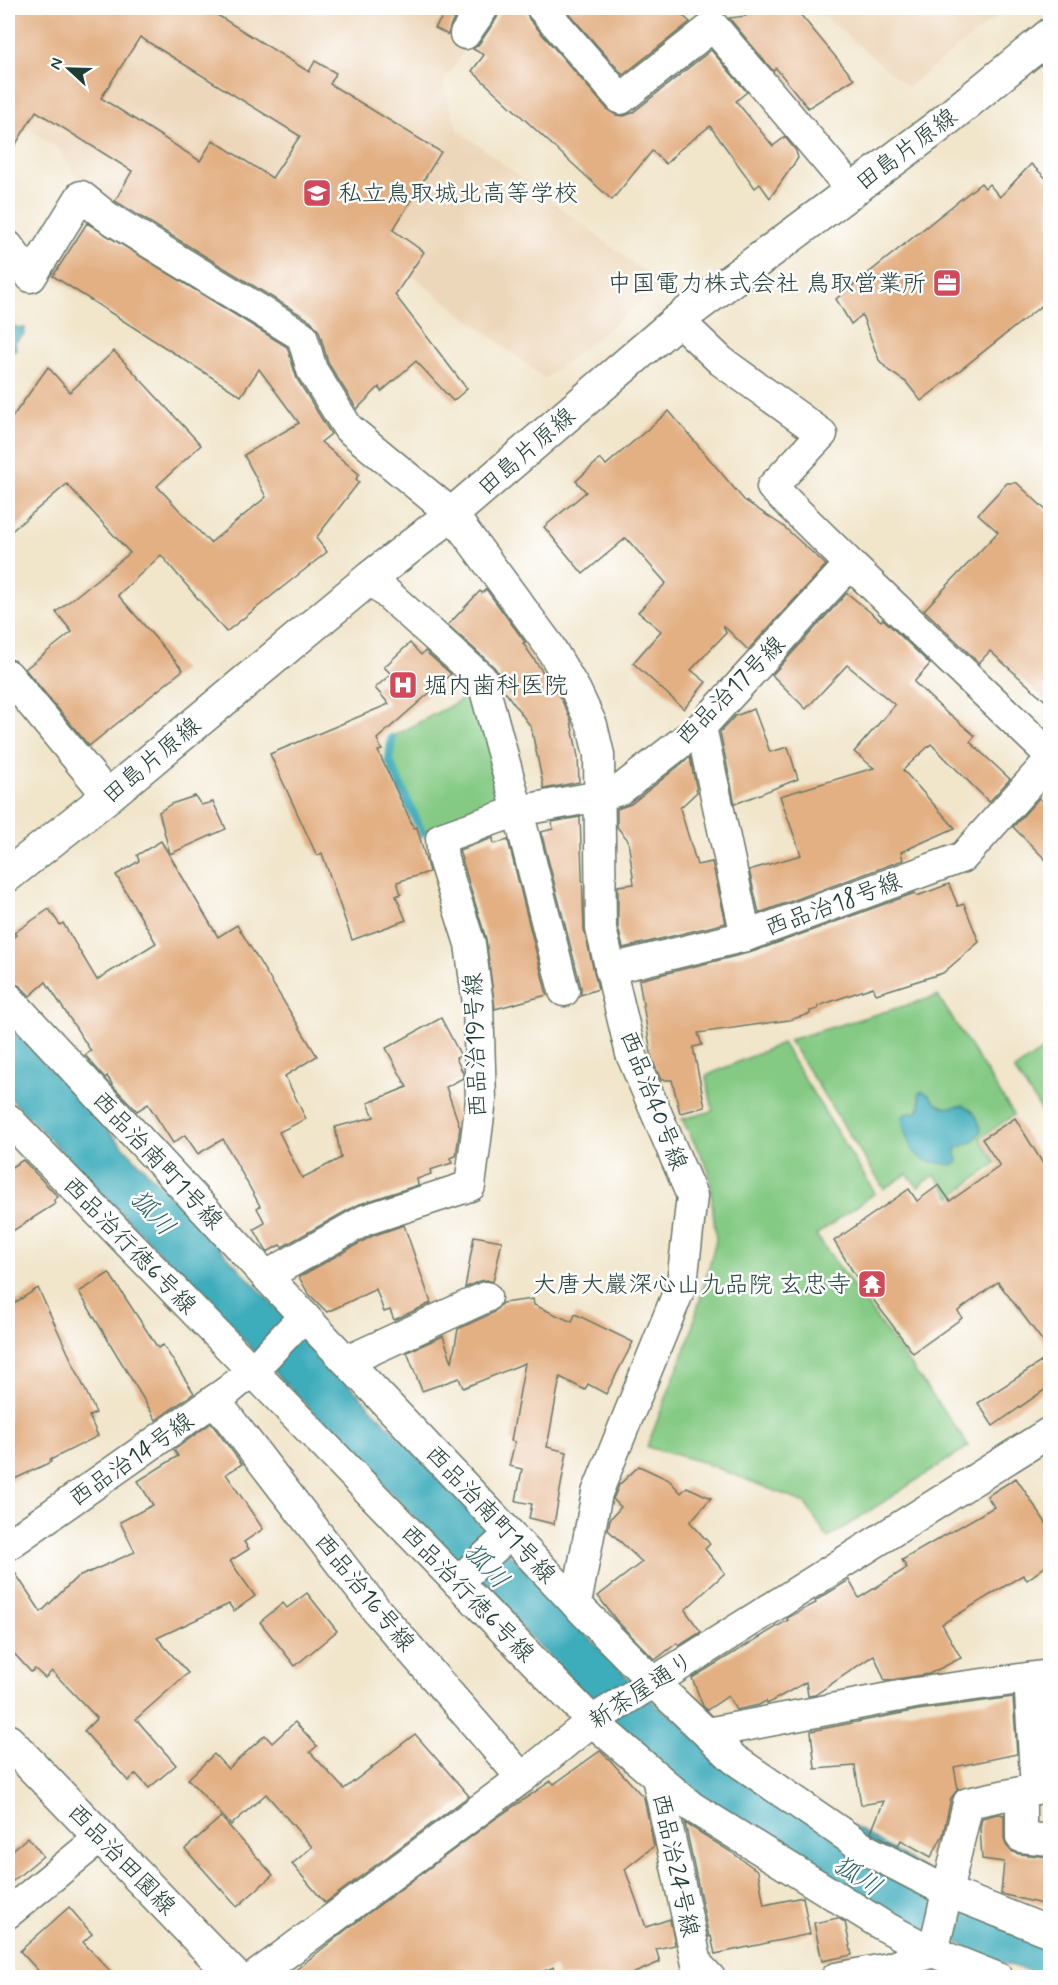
<svg xmlns="http://www.w3.org/2000/svg" width="1058" height="1985" font-family="Mynerve,'Klee One',sans-serif">
	<rect width="100%" height="100%" fill="#fff"/>
	<filter id="ink" filterUnits="userSpaceOnUse"><feTurbulence type="fractalNoise" baseFrequency=".0167" numOctaves="2"/><feDisplacementMap in="SourceGraphic" scale="12" xChannelSelector="R" yChannelSelector="G"/><feConvolveMatrix kernelMatrix="1 2 1 2 8 2 1 2 1" color-interpolation-filters="sRGB"/></filter>
	<filter id="wash" filterUnits="userSpaceOnUse"><feTurbulence type="fractalNoise" baseFrequency=".008" numOctaves="4" result="noise"/><feDisplacementMap in="SourceGraphic" scale="24" xChannelSelector="R" yChannelSelector="G"/><feGaussianBlur stdDeviation="1.35" result="paint"/><feColorMatrix in="noise" values="0 0 0 0 0 0 0 0 0 0 0 0 0 0 0 0 0 1.4 0 .05"/><feComposite in="paint" operator="in"/></filter>
	<g filter="url(#wash)">
		<rect width="100%" height="100%" fill="#f1e5ca"/>
		<g fill="#edd7ba">
			<path d="M8,8H473L457,32L464,51L443,84L457,129L663,285L545,379L382,252L319,333L108,211L109,205L78,180L58,148L8,115Z"/>
			<path d="M814,8H1008L908,87Z"/>
		</g>
		<g fill="#85ca84" stroke="#52845c" stroke-width="1.5">
			<path d="M476,692L504,805L501,810L423,833L392,760L395,735Z"/>
			<path d="M938,996L1014,1115L980,1138L996,1163L951,1197L935,1175L918,1187L907,1174L884,1189L789,1040Z"/>
			<path d="M782,1043L875,1193L816,1235L969,1446L828,1538L805,1503L702,1462L647,1447L690,1336L716,1240L709,1171L682,1119L713,1111L706,1076Z"/>
			<path d="M1050,1045V1123L1014,1070Z"/>
		</g>
		<g fill="#3dacbb" stroke="#2e7478" stroke-width="1.5">
			<path d="M8,316C12,326 13,328 25,328L24,334L15,342L16,350L8,356Z"/>
			<path d="M8,1025L620,1670L664,1712L1050,1945V1977L1000,1962L883,1909L760,1837L687,1785L643,1748L644,1745L590,1699L8,1096Z"/>
			<path d="M922,1091C929,1093 929,1096 934,1101C943,1110 953,1107 964,1105C976,1112 978,1118 981,1131L973,1142L957,1148L956,1153L958,1161L956,1164C950,1166 949,1165 942,1163C938,1162 933,1163 928,1161C911,1157 904,1133 902,1117L905,1114L917,1112L920,1106L919,1093Z"/>
		</g>
		<g fill="none" stroke-linecap="round" stroke-linejoin="round">
			<path stroke="#3dacbb" stroke-width="9" d="M392,738L389,760L422,833"/>
		</g>
		<g id="blocks">
			<g fill="#e3b084" fill-rule="evenodd">
				<path d="M8,8H206L309,72L315,61L336,73L330,84L441,152L393,230L424,252L395,295L467,389L453,401L416,361L381,392L379,387L357,409L328,363L319,331L311,321L115,201L132,171L36,111L8,157ZM140,37L300,136L272,178L213,140L200,161L101,98Z"/>
				<path d="M448,8H462L451,24L448,35L435,28Z"/>
				<path d="M500,8H525L529,19L608,110L616,115L624,116L632,113L711,50L747,92L736,101L773,146L785,137L796,151L798,158L770,198L760,184L755,188L710,126L678,151L666,164L652,151L612,200L472,71L484,55L473,49L479,44L497,18Z"/>
				<path d="M564,8H674L690,22L623,75Z"/>
				<path d="M742,8H795L854,79L808,108L776,68L773,71L729,18L746,16Z"/>
				<path d="M1031,164L1050,182V299L921,401L906,382L889,371L879,360L862,315L851,324L836,299L981,183L985,188L989,184L1000,197Z"/>
				<path d="M87,223L287,347L297,379L331,434L321,442L359,474L356,479L359,482L316,538L327,552L226,632L161,555L118,595L183,670L89,746L25,669L72,632L56,612L130,553L67,484L8,534V423L48,367L70,392L114,351L201,445L157,486L210,543L266,497L244,455L299,423L259,369L241,396L53,276Z"/>
				<path d="M669,411L744,500L783,526L826,565L748,650L723,625L726,633L691,670L706,682L684,709L633,663L661,631L638,612L666,583L626,538L583,574L544,527L586,492L576,481L600,459L606,465Z"/>
				<path d="M1007,483H1017L1050,514V705L990,651L979,663L924,610L998,532L978,514Z"/>
				<path d="M486,589L525,642L523,643L561,699L571,721L578,757L579,782L544,789L531,727L503,689L499,674L494,667L448,625L480,591L482,593Z"/>
				<path d="M847,593L881,621L883,619L930,664L914,682L950,716L951,715L975,736L970,742L1010,779L989,802L931,744L903,770L955,828L901,852L903,860L759,913L749,870L801,855L780,796L874,768L854,752L895,705L847,665L806,709L772,675Z"/>
				<path d="M410,643L421,655L425,651L451,674L377,739L382,750L378,751L414,828L417,827L429,872L397,882L401,894L396,896L406,920L352,940L322,853L317,856L270,754L389,704L375,688L391,674L384,667Z"/>
				<path d="M754,709L770,752L788,747L798,779L735,804L720,732L735,716Z"/>
				<path d="M690,757L697,792L680,808L697,865L712,862L726,923L623,948L618,927V886L634,884L628,840L617,827V809L631,804Z"/>
				<path d="M195,796L201,805L213,802L226,829L170,854L159,812L171,804Z"/>
				<path d="M1039,798L1050,809V864L1013,827Z"/>
				<path d="M580,817L584,929L598,989L581,995V987L541,832L553,829L552,822Z"/>
				<path d="M493,838L494,844L508,840L547,995L495,1009L486,939L459,850Z"/>
				<path d="M161,841L218,937L237,925L317,1056L285,1076L306,1119L279,1132L302,1178L341,1158L335,1127L374,1117L368,1103L407,1087L386,1048L441,1018L461,1056L456,1058L463,1073V1078L446,1087L460,1127L456,1156L450,1158L452,1163L430,1170L431,1174L417,1179L418,1185L357,1205L282,1247L280,1245L267,1252L254,1229L265,1223L257,1208L260,1206L223,1139L198,1154L185,1135L173,1143L148,1104L137,1111L113,1086L107,1076L105,1078L85,1055L91,1051L46,982L30,996L20,986L9,981L8,979V942L16,935L14,933L49,909L60,925L63,923L97,980L156,943L116,875L139,861L137,855Z"/>
				<path d="M949,884L958,906L964,904L979,942L943,973L876,994L873,987L818,1006V1009L810,1011V1014L789,1020L698,1033L702,1045L693,1047L705,1107L680,1113L672,1080H661L652,1059L639,980L752,952L915,893L917,896Z"/>
				<path d="M1015,1118L1050,1175V1351L998,1282L958,1311L962,1318L913,1353L855,1275L834,1241L909,1189L917,1201L939,1185L950,1201L1000,1166L982,1139Z"/>
				<path d="M23,1160L58,1197L54,1200L55,1204L8,1234V1169Z"/>
				<path d="M404,1225L431,1303L394,1320L390,1310L384,1312L376,1289L327,1312L308,1293L299,1277L372,1236Z"/>
				<path d="M474,1236L502,1241L493,1282L487,1280L479,1281L465,1288Z"/>
				<path d="M109,1273L158,1348L163,1345L194,1393L156,1420L79,1292Z"/>
				<path d="M38,1288L96,1413L89,1416L98,1436L50,1460L51,1462L8,1482V1307Z"/>
				<path d="M533,1299L534,1305L572,1322L575,1314L633,1342L606,1394L588,1384L585,1390L560,1377L547,1447L567,1452L554,1524L529,1518L532,1504L516,1501L522,1469L509,1466L515,1442L511,1441L525,1363L463,1388L459,1378L422,1391L407,1352L443,1336L452,1362L458,1329L493,1313L502,1303Z"/>
				<path d="M1050,1356V1386L993,1426L978,1403Z"/>
				<path d="M211,1423L242,1464L226,1474L263,1529L244,1542L249,1549L230,1561L255,1596L234,1611L229,1604L157,1638L188,1673L136,1719L176,1765L149,1788L136,1774L128,1781L84,1731L97,1718L52,1671L45,1678L35,1669L31,1672L8,1647V1562L41,1612L76,1578L135,1552L120,1522L153,1505L138,1481L178,1456L174,1450Z"/>
				<path d="M639,1466L669,1480L681,1493L687,1487L711,1498L690,1522L710,1544L705,1549L725,1573L685,1610L701,1632L679,1646L677,1643L655,1660L616,1620L598,1596L642,1562L608,1530L610,1519L621,1507L613,1499L619,1485Z"/>
				<path d="M1016,1478L1050,1529V1563L1027,1580L1023,1575L942,1624L961,1658L929,1674L885,1681L874,1655L815,1695L808,1696L806,1682L767,1704L766,1701L759,1705L736,1710L728,1696L707,1710L703,1706L692,1678L788,1620L787,1618L816,1603L815,1601L849,1580L859,1598L907,1568L902,1560L994,1507L987,1496Z"/>
				<path d="M307,1593L337,1631L295,1666L260,1622L283,1603L287,1608Z"/>
				<path d="M1013,1697L1017,1754L954,1767L958,1789L951,1798L943,1835L931,1857L901,1840L898,1846L871,1832L884,1801L861,1805L855,1766L815,1769L811,1731L918,1710Z"/>
				<path d="M295,1722L317,1746L310,1752L344,1789L415,1734L469,1796L325,1903L292,1864L312,1847L266,1794L231,1825L188,1779L214,1754L228,1769L265,1735L272,1743Z"/>
				<path d="M600,1751L610,1760L644,1798L654,1846L625,1869L646,1927L670,1919L675,1945L656,1949L660,1962L625,1977H558L554,1967L530,1977H287L347,1929L495,1819L551,1781L554,1784Z"/>
				<path d="M998,1814L1004,1815V1838L1006,1845L1011,1851L1019,1854L1050,1857V1906L1001,1894L1004,1862L982,1859L980,1828L982,1818Z"/>
				<path d="M221,1817L273,1875L237,1907L185,1849Z"/>
				<path d="M685,1823L731,1852L758,1871L764,1905L803,1897L810,1934L715,1954L711,1936L709,1937Z"/>
				<path d="M28,1837L43,1856L8,1885V1854Z"/>
				<path d="M69,1907L92,1934L83,1942L116,1977H44L20,1951Z"/>
				<path d="M838,1918L845,1922L852,1955L822,1961L814,1923Z"/>
			</g>
		</g>
	</g>
	<g filter="url(#ink)">
		<use href="#blocks" fill-opacity="0" stroke="#687868" stroke-width="1.5"/>
		<g fill="none" stroke-linecap="round" stroke-linejoin="round">
			<g stroke="#687868" stroke-width="33">
				<g id="minor">
					<path d="M542,8L621,99L713,26L852,190"/>
					<path d="M465,34L483,8"/>
					<path d="M8,246L31,277L81,196L106,216L302,336L312,370L348,428L452,514L548,644L576,691L592,725L599,755L601,929L631,1054L692,1196L682,1283L597,1493L576,1604"/>
					<path d="M850,564L1050,755"/>
					<path d="M370,578L482,679L518,811L600,796L620,790L701,727L850,564L772,487L822,434L721,361L678,320"/>
					<path d="M8,675L108,796"/>
					<path d="M701,727L746,936L963,857L1050,760"/>
					<path d="M610,969L746,936"/>
					<path d="M8,998L266,1276L576,1604L652,1681L734,1759L865,1849L948,1892L1050,1932"/>
					<path d="M8,1119L592,1721L692,1807L882,1925L933,1952L998,1978"/>
					<path d="M266,1276L365,1220L470,1186L481,1100L478,1004L470,944L443,859L441,838L518,811L564,991"/>
					<path d="M347,1361L486,1297"/>
					<path d="M215,1400L377,1611L522,1778"/>
					<path d="M8,1545L229,1390L252,1371L304,1316"/>
					<path d="M457,1582L510,1534"/>
					<path d="M1029,1678L1036,1789"/>
					<path d="M707,1733L915,1693L1050,1675"/>
					<path d="M657,1777L697,1964L710,1978"/>
					<path d="M1021,1792V1837L1050,1840"/>
					<path d="M8,1913L101,1837"/>
					<path d="M933,1952L968,1803L1050,1786"/>
					<path d="M253,1978L522,1778L592,1721L1050,1432"/>
					<path d="M836,1978L889,1968L933,1952"/>
				</g>
			</g>
			<g stroke="#687868" stroke-width="36">
				<path id="tertiary" d="M8,1741L236,1978"/>
			</g>
			<g stroke="#687868" stroke-width="36">
				<path id="secondary" d="M8,875L108,796L370,578L452,514L678,320L936,128L1050,35"/>
			</g>
			<use href="#minor" stroke="#fff" stroke-width="30"/>
			<use href="#tertiary" stroke="#fff" stroke-width="33"/>
			<use href="#secondary" stroke="#fff" stroke-width="33"/>
		</g>
	</g>
	<defs>
		<g id="school-square" transform="scale(1.5)"><rect x="-9" y="-9" width="18" height="18" rx="4" fill="#d1495b" stroke="#fff"/><path d="M0-5L7-2L0 1L-7-2ZM-4 1L0 2.5L4 1V4Q0 6-4 4Z" fill="#fff"/></g>
		<g id="office-square" transform="scale(1.5)"><rect x="-9" y="-9" width="18" height="18" rx="4" fill="#d1495b" stroke="#fff"/><path d="M-6-3h4V-5.5h4V-3h4V5H-6ZM-1-4.5V-3h2v-1.5ZM-6 0V1H6V0Z" fill="#fff"/></g>
		<g id="hospital-square" transform="scale(1.5)"><rect x="-9" y="-9" width="18" height="18" rx="4" fill="#d1495b" stroke="#fff"/><path d="M-5-5h3v3.5h4V-5h3V5h-3V1.5h-4V5h-3Z" fill="#fff"/></g>
		<g id="temple-square" transform="scale(1.5)"><rect x="-9" y="-9" width="18" height="18" rx="4" fill="#d1495b" stroke="#fff"/><path d="M0-6L5-2H3V0L6.5 2.5H4V6H1.5V3h-3V6H-4V2.5H-6.5L-3 0V-2H-5Z" fill="#fff"/></g>
	</defs>
	<g fill-rule="evenodd">
		<use href="#school-square" x="317" y="193"/>
		<use href="#office-square" x="947" y="283"/>
		<use href="#hospital-square" x="403" y="685"/>
		<use href="#temple-square" x="872" y="1284"/>
	</g>
	<g text-anchor="middle" stroke-width="5" stroke-linejoin="round" paint-order="stroke">
		<g font-size="24" fill="#1f3d34" stroke="#fff">
			<text transform="translate(906 149) rotate(-37)" y="8">田島片原線</text>
			<text transform="translate(526 451) rotate(-41)" y="8">田島片原線</text>
			<text transform="translate(730 690) rotate(-45)" y="8">西品治17号線</text>
			<text transform="translate(151 760) rotate(-40)" y="8">田島片原線</text>
			<text transform="translate(833 904) rotate(-20)" y="8">西品治18号線</text>
			<text transform="translate(475 1045) rotate(-92)" y="8">西品治19号線</text>
			<text transform="translate(654 1100) rotate(69)" y="8">西品治40号線</text>
			<text transform="translate(158 1160) rotate(47)" y="8">西品治南町1号線</text>
			<text transform="translate(130 1245) rotate(46)" y="8">西品治行徳6号線</text>
			<text transform="translate(131 1459) rotate(-35)" y="8">西品治14号線</text>
			<text transform="translate(491 1514) rotate(47)" y="8">西品治南町1号線</text>
			<text transform="translate(365 1592) rotate(51)" y="8">西品治16号線</text>
			<text transform="translate(468 1593) rotate(46)" y="8">西品治行徳6号線</text>
			<text transform="translate(641 1690) rotate(-33)" y="8">新茶屋通り</text>
			<text transform="translate(122 1859) rotate(46)" y="8">西品治田園線</text>
			<text transform="translate(676 1865) rotate(78)" y="8">西品治24号線</text>
		</g>
		<g font-size="24" fill="#1f3d34" stroke="#fff" text-anchor="start">
			<text x="338" y="201">私立鳥取城北高等学校</text>
			<text x="926" y="291" text-anchor="end">中国電力株式会社 鳥取営業所</text>
			<text x="424" y="693">堀内歯科医院</text>
			<text x="851" y="1292" text-anchor="end">大唐大巖深心山九品院 玄忠寺</text>
		</g>
		<g font-size="26" font-style="italic" fill="#2a6463" stroke="#fff">
			<text transform="translate(153 1212) rotate(47)" y="9">狐川</text>
			<text transform="translate(487 1565) rotate(47)" y="9">狐川</text>
			<text transform="translate(858 1875) rotate(33)" y="9">狐川</text>
		</g>
	</g>
	<rect width="1058" height="1985" fill="none" stroke="#fff" stroke-width="30"/>
	<g transform="translate(69 69) rotate(292)" stroke="#ffffff" stroke-width="4.5" paint-order="stroke">
	<path d="M0-4.5L10 22L0 15L-10 22Z" fill="#1f3d34"/>
	<text y="-9" font-size="16" font-weight="bold" text-anchor="middle" fill="#1f3d34">N</text>
	</g>
</svg>
